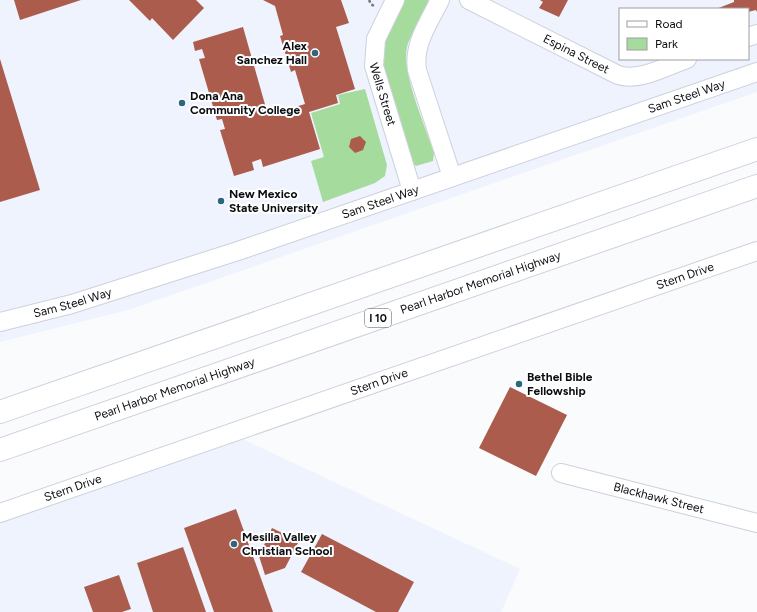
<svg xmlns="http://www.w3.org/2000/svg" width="757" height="612" font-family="Figtree,sans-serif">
	<rect width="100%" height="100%" fill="#fafbfd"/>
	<g fill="#eef3fe" fill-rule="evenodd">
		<path d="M0,0H757V92L128,310L0,342ZM620,9H748V59H620Z"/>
		<path d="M240,438L520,569L501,612H0V521Z"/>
	</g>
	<g fill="#a5db9c">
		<path d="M403,0H428C427,17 411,31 407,47C401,72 426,128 434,153L433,161L416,166L413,163L382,65L383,43Z"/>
		<path d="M365,89L387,165L385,176L375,183L323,202L311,161L324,157L311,113L340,104L338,95Z"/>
	</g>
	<g fill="#ab5c4c">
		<path d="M14,0H81L20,20Z"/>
		<path d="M129,0H196L204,8L173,40L152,18L150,21Z"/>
		<path d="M263,0H341L349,23L336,27L355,89L336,95L338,103L309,112L320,149L263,167L261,159L252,162L254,170L234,176L220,130L225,129L222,119L217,120L199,59L205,58L202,49L195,51L193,42L243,27L268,115L305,104L295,70L291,72L280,36L283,35L275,6Z"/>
		<path d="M540,0H568L559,17L539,8L543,2Z"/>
		<path d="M734,0H757V12L756,10L748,12V9H716L734,2Z"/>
		<path d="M0,59L40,190L0,202Z"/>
		<path d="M360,136L366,142L363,150L355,153L349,147L351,139Z"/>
		<path d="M510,387L567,415L536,476L479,448Z"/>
		<path d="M236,509L273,612H214L184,528Z"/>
		<path d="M272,528L299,541L285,568L265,575L259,556Z"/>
		<path d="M322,534L414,582L398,612H376L301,572Z"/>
		<path d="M183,547L206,612H153L137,563Z"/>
		<path d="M119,575L131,609L122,612H93L84,587Z"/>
	</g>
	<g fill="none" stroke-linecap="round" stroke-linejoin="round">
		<g stroke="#cdd1dd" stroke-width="20">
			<g id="minor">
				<path id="s1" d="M395,0L376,39L374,66L412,191"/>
				<path d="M440,0C429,22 413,44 417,70L452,177"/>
				<path id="s2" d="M469,0L618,75C640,82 666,66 687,59"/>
				<path d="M748,37L757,34"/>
				<path id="s3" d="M0,322L72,304L238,251L757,72"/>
				<path id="s4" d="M561,473L757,523"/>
				<path id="s5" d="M0,513L757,251"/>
			</g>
		</g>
		<g stroke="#cdd1dd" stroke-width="24">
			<g id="highway">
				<path d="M0,412L757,149"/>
				<path id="s6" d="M0,450L757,186"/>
			</g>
		</g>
		<path stroke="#78797c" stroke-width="2.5" stroke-dasharray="3 2" stroke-linecap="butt" d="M369,0L371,4L375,7"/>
		<use href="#minor" stroke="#fff" stroke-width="18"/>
		<use href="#highway" stroke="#fff" stroke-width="22"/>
	</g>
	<g fill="#2c667f" stroke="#fff" stroke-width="1.5">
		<circle cx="315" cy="53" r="4"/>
		<circle cx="182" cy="103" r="4"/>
		<circle cx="221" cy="201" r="4"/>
		<circle cx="519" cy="384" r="4"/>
		<circle cx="234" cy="544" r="4"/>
	</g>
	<g text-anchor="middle" stroke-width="4" stroke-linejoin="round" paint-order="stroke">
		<rect fill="#fff" stroke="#555658" stroke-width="1" x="365" y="309" width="26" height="18" rx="3"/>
		<g font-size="11" font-weight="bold" fill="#0c0d11">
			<text x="378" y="322">I 10</text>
		</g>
		<g font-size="12" font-weight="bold" fill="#0c0d11" stroke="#fff" text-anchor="start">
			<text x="307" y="50" text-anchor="end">Alex<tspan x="307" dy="14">Sanchez Hall</tspan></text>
			<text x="190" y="100">Dona Ana<tspan x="190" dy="14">Community College</tspan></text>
			<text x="229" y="198">New Mexico<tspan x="229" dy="14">State University</tspan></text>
			<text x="527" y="381">Bethel Bible<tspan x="527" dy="14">Fellowship</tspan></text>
			<text x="242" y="541">Mesilla Valley<tspan x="242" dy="14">Christian School</tspan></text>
		</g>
		<g font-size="12" fill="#0c0d11" stroke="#fff">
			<text dy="4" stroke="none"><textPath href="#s2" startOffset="120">Espina Street</textPath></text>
			<text dy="4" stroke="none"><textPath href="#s1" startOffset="100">Wells Street</textPath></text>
			<text dy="4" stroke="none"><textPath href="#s3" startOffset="723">Sam Steel Way</textPath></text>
			<text dy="4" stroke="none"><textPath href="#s3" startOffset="399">Sam Steel Way</textPath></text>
			<text dy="4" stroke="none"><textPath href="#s5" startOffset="725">Stern Drive</textPath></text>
			<text dy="4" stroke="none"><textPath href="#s6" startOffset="509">Pearl Harbor Memorial Highway</textPath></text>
			<text dy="4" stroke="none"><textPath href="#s3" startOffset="75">Sam Steel Way</textPath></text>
			<text dy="4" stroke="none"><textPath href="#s5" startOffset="401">Stern Drive</textPath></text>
			<text dy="4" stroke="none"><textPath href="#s6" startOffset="185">Pearl Harbor Memorial Highway</textPath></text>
			<text dy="4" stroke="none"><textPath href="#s5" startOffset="77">Stern Drive</textPath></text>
			<text dy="4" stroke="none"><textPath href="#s4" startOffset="101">Blackhawk Street</textPath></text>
		</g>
	</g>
	<rect x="619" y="8" width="130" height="52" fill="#ffffff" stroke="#9e9ea0"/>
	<rect x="627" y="21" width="20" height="6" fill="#ffffff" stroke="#9e9ea0"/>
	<text x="655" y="28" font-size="12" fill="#0c0d11">Road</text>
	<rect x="627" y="38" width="20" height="12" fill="#a5db9c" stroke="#9e9ea0"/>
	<text x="655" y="48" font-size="12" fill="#0c0d11">Park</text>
</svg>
